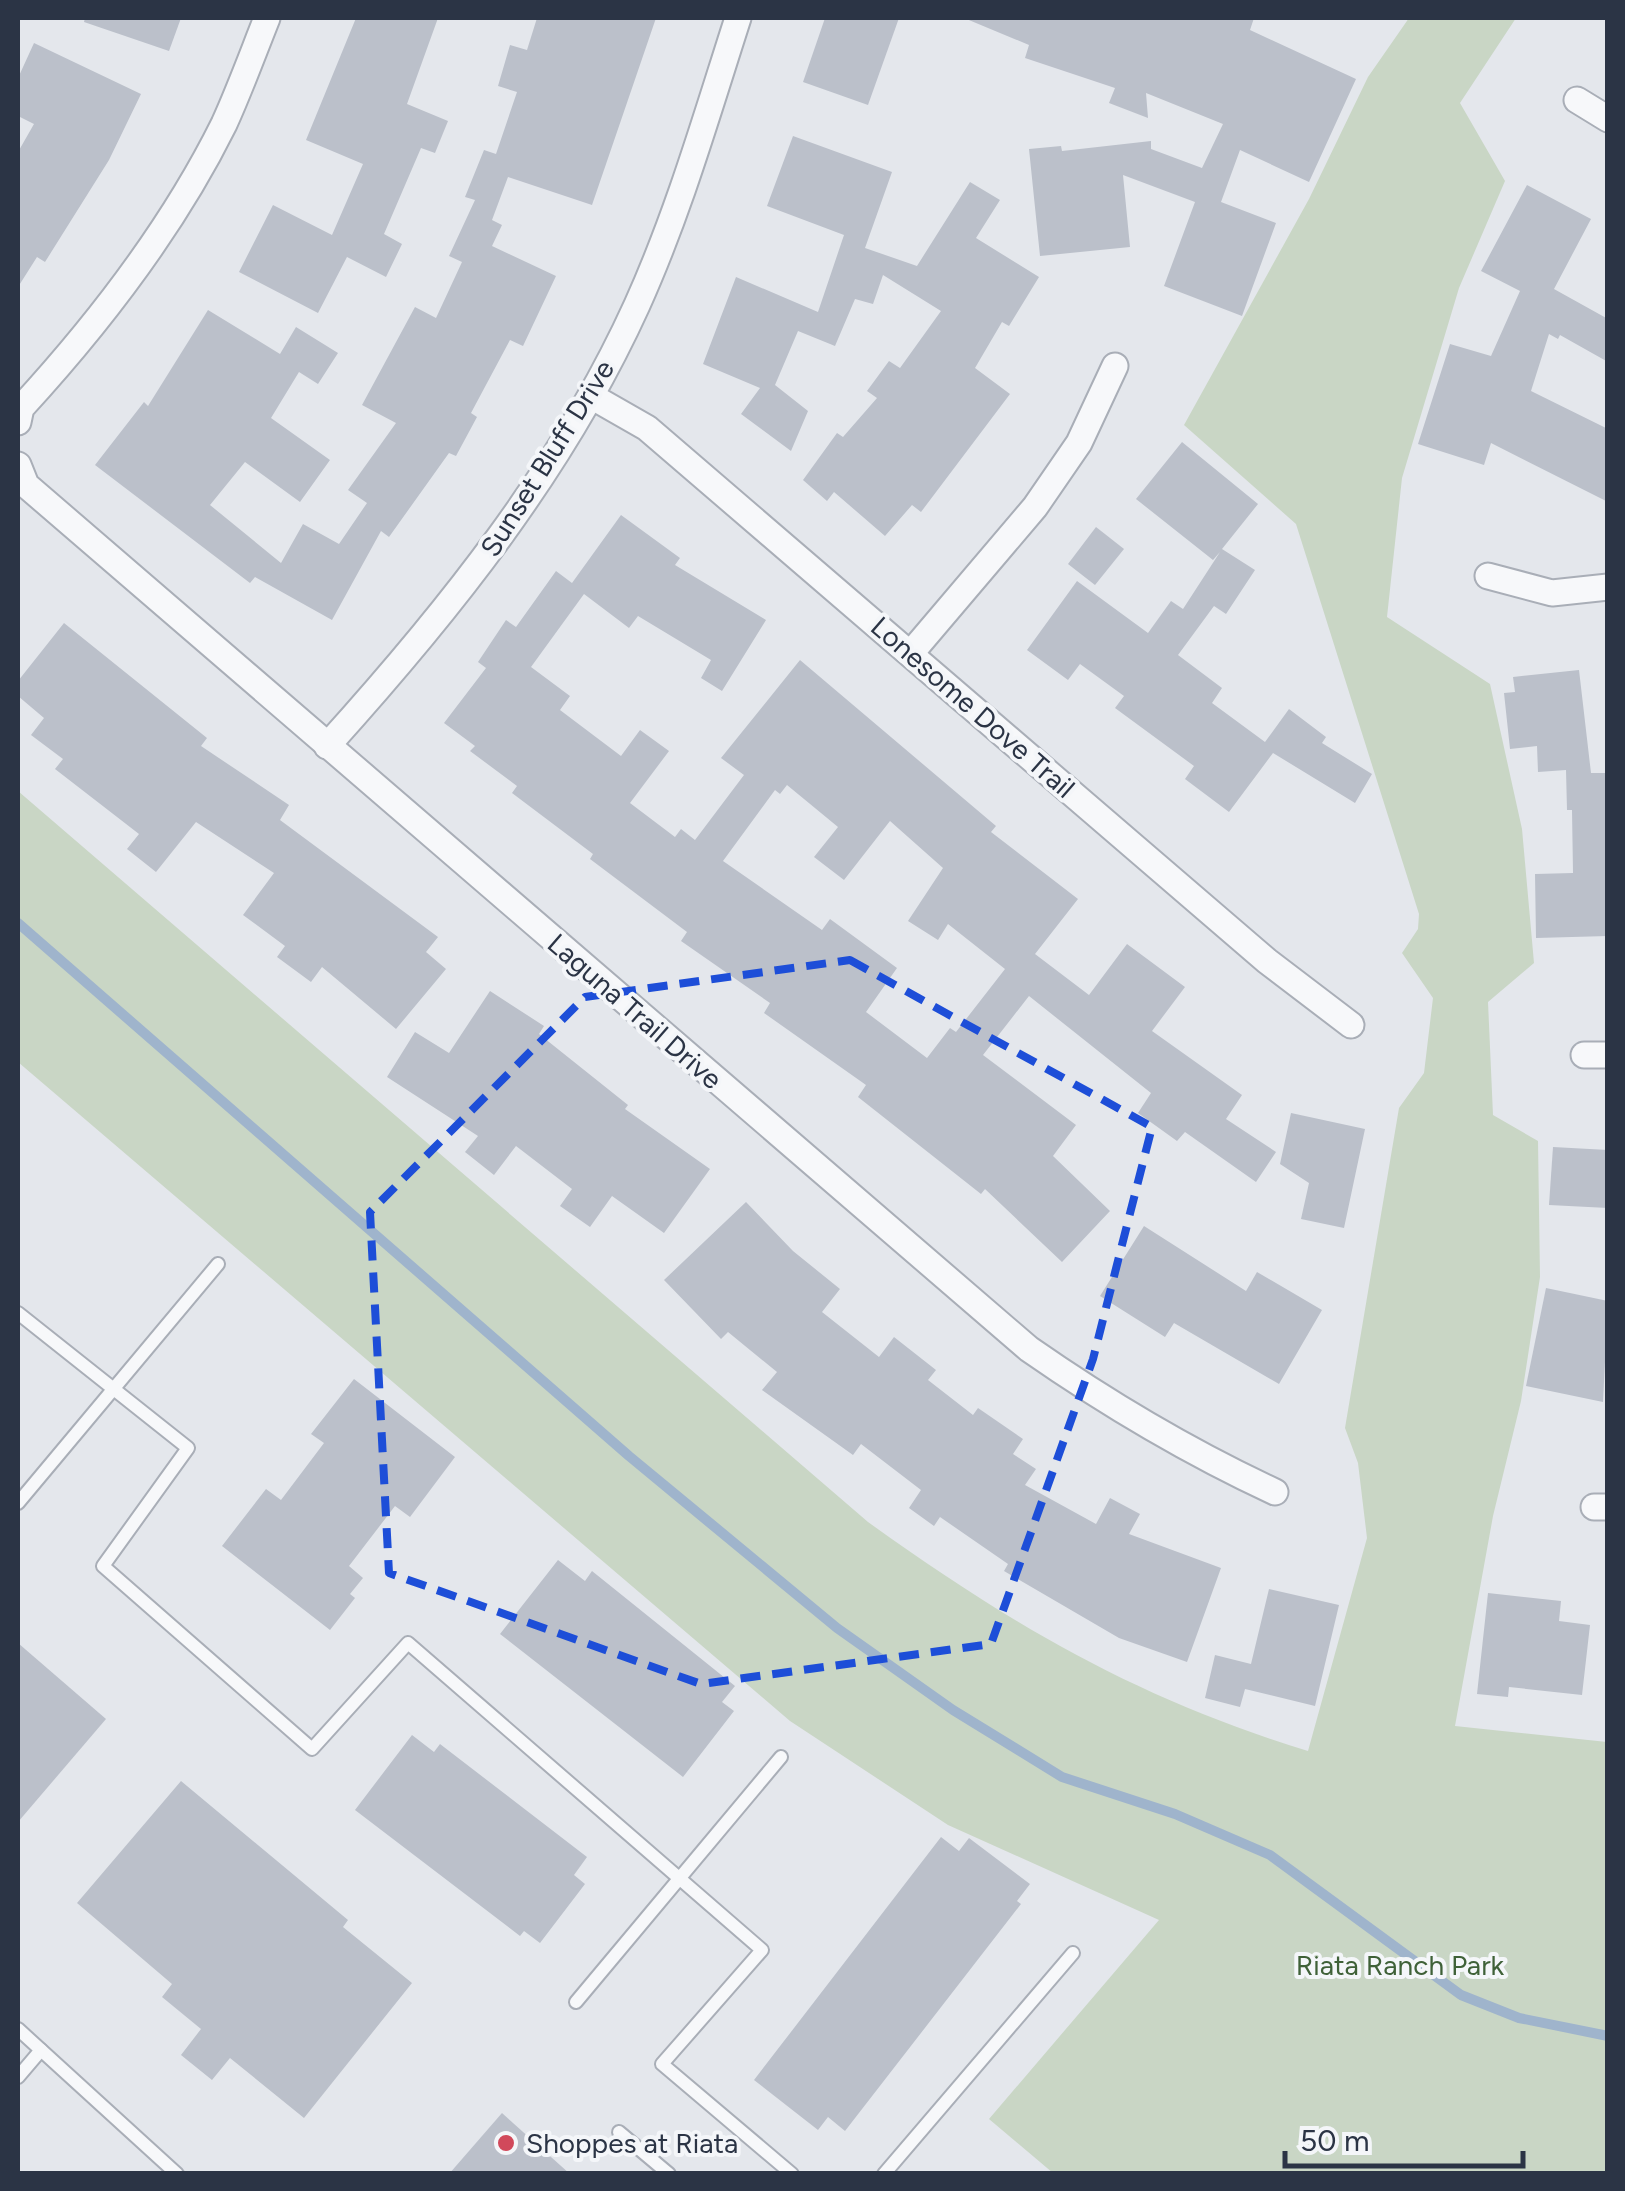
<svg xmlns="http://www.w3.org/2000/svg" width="1625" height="2191" font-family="Figtree,sans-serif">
	<rect width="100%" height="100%" fill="#e4e7ec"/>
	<path fill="#c9d6c5" d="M1409,18H1516L1460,103L1505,181L1459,288L1402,478L1387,617L1490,684L1522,829L1534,963L1488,1002L1493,1115L1538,1141L1540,1277L1521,1401L1493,1516L1455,1726L1607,1742V2173H1053L989,2119L1159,1920L948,1825L790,1721L18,1062V791L868,1522C1013,1626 1136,1698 1308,1751L1367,1538L1358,1463L1345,1428L1399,1108L1424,1073L1433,998L1402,953L1418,929L1419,914L1296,524L1184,425L1309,199L1368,77Z"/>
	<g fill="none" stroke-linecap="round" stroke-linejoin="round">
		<path stroke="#9fb4cc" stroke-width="10" d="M18,923L629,1456L837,1628L953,1710L1062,1777L1175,1814L1270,1855L1461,1995L1519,2018L1608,2036"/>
	</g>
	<g fill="#bbc0ca" fill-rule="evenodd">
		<path d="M85,18H181L169,51L84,22Z"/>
		<path d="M356,18H438L407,104L448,121L435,153L421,148L384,234L402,244L386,277L347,257L318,313L239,272L273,205L332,235L363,164L306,140Z"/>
		<path d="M537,18H656L592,205L508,177L492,220L502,225L492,246L556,276L523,346L510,340L471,413L477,417L456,456L449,453L389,537L381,531L332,620L255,577L250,583L95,465L144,402L148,406L208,310L280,354L296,327L338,353L318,384L299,372L271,418L330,460L300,502L245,462L210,505L281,563L303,524L339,544L367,503L348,490L396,423L362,405L415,307L436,318L462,262L449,256L475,200L465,197L484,150L496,154L517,92L498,86L510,45L527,50Z"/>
		<path d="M825,18H899L868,105L803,82Z"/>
		<path d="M964,18H1254L1250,30L1356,79L1309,182L1240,150L1221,202L1276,223L1242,316L1164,286L1195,202L1123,175L1130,247L1040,256L1029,149L1061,146L1062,151L1151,141V149L1202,168L1223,124L1146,93L1148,118L1109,103L1115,88L1025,58L1029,45Z"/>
		<path d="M34,43L141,94L109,160L45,262L37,257L18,287V152L34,124L18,116V78Z"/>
		<path d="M793,136L892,172L865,248L917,266L970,182L1000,200L976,238L1039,277L1009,326L1002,322L975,368L1010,394L921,512L912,505L885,536L834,492L827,501L803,480L837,433L843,437L877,398L867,391L889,361L900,368L941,311L883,275L873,304L855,299L835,346L798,331L775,385L808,411L791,451L741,414L760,388L703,364L736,277L818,312L844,235L767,206Z"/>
		<path d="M1527,185L1591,219L1554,289L1608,319V362L1560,335L1558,339L1549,334L1531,391L1608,429V502L1491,443L1484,465L1418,444L1450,344L1491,356L1520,291L1481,271Z"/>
		<path d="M1182,442L1258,504L1222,549L1255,570L1226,614L1214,606L1178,655L1222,688L1212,703L1265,742L1289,709L1326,737L1322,743L1372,774L1355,803L1273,753L1229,812L1185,779L1194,766L1115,708L1124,696L1080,664L1068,680L1027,650L1077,581L1148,633L1171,601L1183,609L1220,552L1213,560L1136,499Z"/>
		<path d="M621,515L680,558L675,565L766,620L722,691L701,678L711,660L638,616L629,628L584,594L531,667L570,696L560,710L621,756L640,730L669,751L630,803L675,837L681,829L695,840L744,775L721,758L800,660L996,826L991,832L1078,899L1035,954L1089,995L1127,944L1185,987L1152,1031L1242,1095L1226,1119L1276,1152L1256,1182L1185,1132L1177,1141L1138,1113L1151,1093L1029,996L983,1055L1076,1125L1053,1156L1110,1211L1062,1262L985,1189L981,1194L858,1097L866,1085L764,1013L770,1003L681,941L687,932L590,859L593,854L512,793L517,786L470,751L475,746L444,723L486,668L478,662L506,620L516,627L556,571L572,583ZM787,785L838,827L814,857L844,880L890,821L943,868L908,921L938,940L948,924L1005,969L956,1032L950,1028L927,1058L866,1012L897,968L830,919L822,930L723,861L775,790L780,794Z"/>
		<path d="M1096,527L1124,549L1095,585L1068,564Z"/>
		<path d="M64,623L207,738L201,746L289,805L280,820L438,937L426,952L446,969L396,1029L322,967L311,982L277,957L285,946L243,915L274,873L196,822L156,872L127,849L139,834L55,769L63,759L31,735L44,718L18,696V681Z"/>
		<path d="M1579,670L1591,773H1608V936L1536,938L1535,874L1573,873L1572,810H1567L1566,770L1538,772L1537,746L1510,749L1504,693L1515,692L1513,677Z"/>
		<path d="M490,991L544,1026L539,1034L628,1105L625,1109L710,1169L664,1233L612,1196L590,1227L560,1206L572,1189L516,1146L494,1175L465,1152L478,1136L387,1077L415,1032L449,1053Z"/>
		<path d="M1291,1113L1365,1129L1344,1228L1301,1219L1309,1183L1280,1164Z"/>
		<path d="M1553,1147L1608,1150V1208L1549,1205Z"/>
		<path d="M746,1202L793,1251L840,1289L822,1312L879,1357L894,1337L936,1370L928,1380L973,1415L978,1408L1023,1439L1013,1454L1036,1469L1025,1485L1096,1524L1110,1498L1140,1514L1129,1534L1221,1568L1187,1662L1119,1638L1004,1571L1008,1564L940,1517L934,1526L909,1508L921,1490L861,1444L853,1455L762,1390L777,1372L728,1332L721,1339L664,1280Z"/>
		<path d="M1144,1226L1246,1291L1257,1272L1322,1310L1279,1384L1174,1323L1165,1337L1100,1296Z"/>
		<path d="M1546,1288L1608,1301L1603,1402L1526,1386Z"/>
		<path d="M354,1379L455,1457L410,1517L395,1506L349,1566L363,1578L350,1594L355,1598L330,1630L222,1546L266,1489L281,1500L324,1443L311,1434Z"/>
		<path d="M558,1560L585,1581L592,1571L735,1686L722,1702L734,1711L683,1777L500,1634Z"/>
		<path d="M1269,1589L1339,1605L1315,1706L1245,1689L1240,1707L1205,1698L1215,1655L1251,1664Z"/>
		<path d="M1488,1593L1561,1601L1559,1621L1590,1625L1582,1695L1509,1687L1508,1697L1477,1694Z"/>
		<path d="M18,1643L106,1719L18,1822Z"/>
		<path d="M412,1735L434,1752L440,1744L587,1857L574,1875L585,1884L540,1943L524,1931L520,1936L355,1810Z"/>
		<path d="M181,1781L348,1920L343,1927L412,1983L304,2118L230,2058L212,2080L181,2055L201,2029L162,1997L172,1984L77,1903Z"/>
		<path d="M941,1837L959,1851L969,1838L1030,1884L1017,1901L1021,1904L845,2131L828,2117L818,2130L754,2080Z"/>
		<path d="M502,2113L570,2174H449Z"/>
	</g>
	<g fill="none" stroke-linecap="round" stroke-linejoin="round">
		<g stroke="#a9aeb7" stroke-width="16">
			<g id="service">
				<path d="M18,1313L188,1448L103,1566L312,1749L408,1643L762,1950L662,2064L792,2174"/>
				<path d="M18,1503L218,1264"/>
				<path d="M576,2002L781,1757"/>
				<path d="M18,2029L177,2174"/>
				<path d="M18,2077L41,2050"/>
				<path d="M619,2132L669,2174"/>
				<path d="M884,2174L1073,1953"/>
			</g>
		</g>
		<g stroke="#a9aeb7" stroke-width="29">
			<g id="minor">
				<path d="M1577,100L1608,119"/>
				<path d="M591,396L647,428L1267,961L1351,1025"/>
				<path d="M18,422L21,408C100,322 172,229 224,124C240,89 253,53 267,18"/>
				<path d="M18,465L26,485L1029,1349C1108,1404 1187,1451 1275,1492"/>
				<path d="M1488,576L1552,593L1608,587"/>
				<path d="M911,653L1035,507L1079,443L1115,366"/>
				<path d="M327,746C448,612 562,470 637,305C679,212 707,114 738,18"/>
				<path d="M1584,1055H1608"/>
				<path d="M1594,1507H1608"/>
			</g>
		</g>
		<use href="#service" stroke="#f7f8fa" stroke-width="12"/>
		<use href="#minor" stroke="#f7f8fa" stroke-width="25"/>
	</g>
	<path fill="none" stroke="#1d4ed8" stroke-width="8" stroke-dasharray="20 12" stroke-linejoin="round" d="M850,960L1152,1127L1093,1359L991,1644L701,1684L389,1573L370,1212L585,997Z"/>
	<circle fill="#d1495b" stroke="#f4f6f9" stroke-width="4" cx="506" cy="2143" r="10"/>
	<g text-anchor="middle" stroke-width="8" stroke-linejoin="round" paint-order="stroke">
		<g font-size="28" fill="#2b3445" stroke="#f4f6f9">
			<text transform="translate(547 458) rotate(-58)" y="10">Sunset Bluff Drive</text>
			<text transform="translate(973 707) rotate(41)" y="10">Lonesome Dove Trail</text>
			<text transform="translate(635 1011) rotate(41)" y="10">Laguna Trail Drive</text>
		</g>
		<g font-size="28" fill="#3f6138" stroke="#f4f6f9">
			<text x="1400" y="1975">Riata Ranch Park</text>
		</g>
		<g font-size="28" fill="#2b3445" stroke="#f4f6f9" text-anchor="start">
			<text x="526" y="2153">Shoppes at Riata</text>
		</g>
	</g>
	<rect width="1625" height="2191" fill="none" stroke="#2b3445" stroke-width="40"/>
	<path d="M1285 2151v15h238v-15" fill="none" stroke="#2b3445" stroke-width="5"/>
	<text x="1300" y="2151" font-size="30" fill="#2b3445" stroke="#f4f6f9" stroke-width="8" paint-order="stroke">50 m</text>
</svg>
